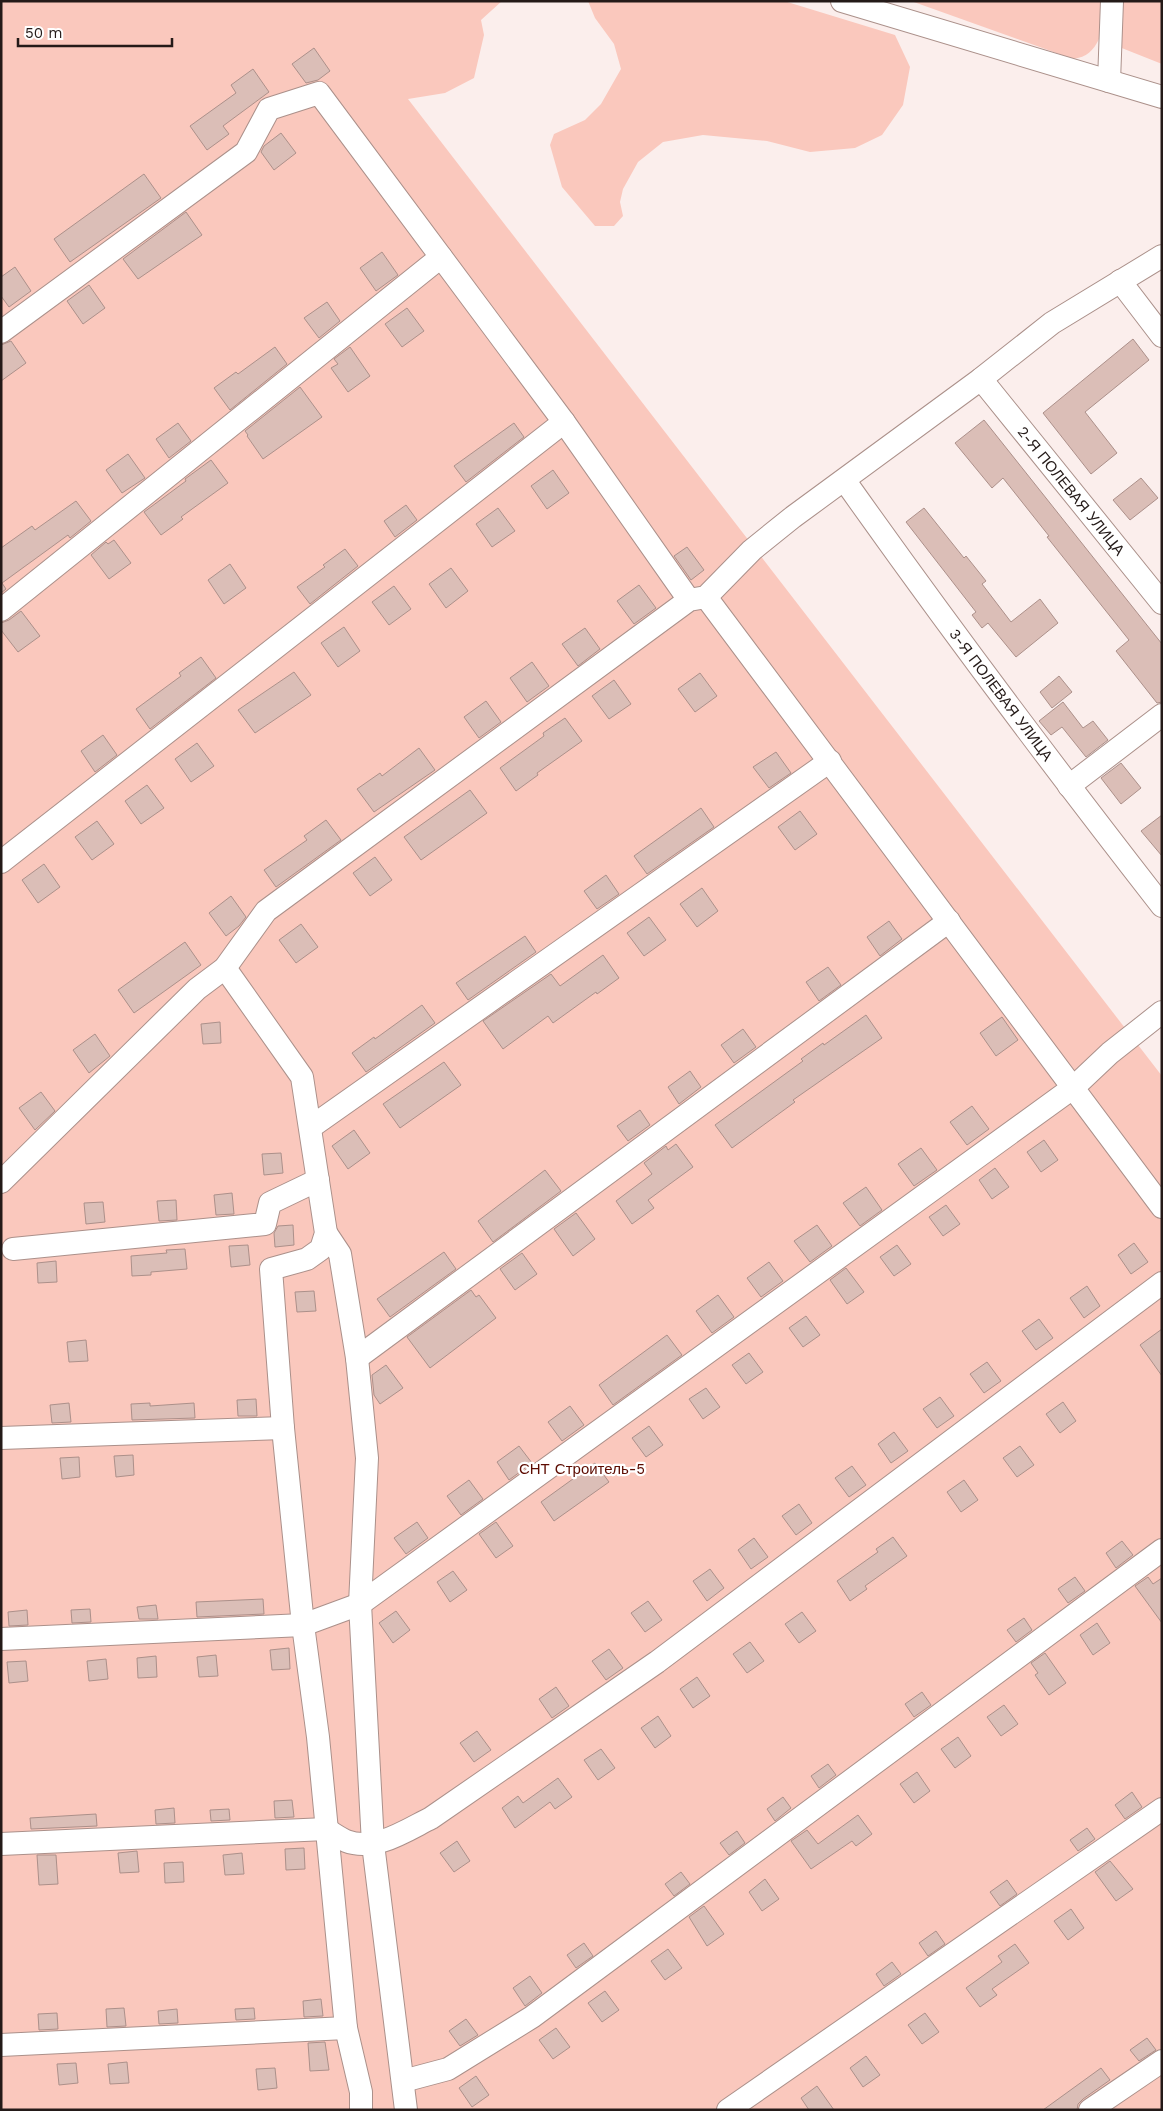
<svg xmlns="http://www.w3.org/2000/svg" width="1163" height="2111" font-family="'Work Sans',sans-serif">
	<rect width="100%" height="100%" fill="#fbeeec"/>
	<g fill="#fac8bd">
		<path d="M1,1H502L481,20L484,35L474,78L445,93L408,99L1162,1076V2110H1Z"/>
		<path d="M588,1H784L895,35L910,67L903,105L882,135L855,148L810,152L767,141L703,135L663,142L638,162L623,189L620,202L623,216L614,226H595L562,187L550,145L554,134L585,120L601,104L621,69L614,44L595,18Z"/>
		<path d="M911,1H1162V64L1099,39C1093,51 1087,57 1073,59Z"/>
	</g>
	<g fill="#dbbeb7" stroke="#ac908a">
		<path d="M314,48L330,71L318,80L306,83L292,64Z"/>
		<path d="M253,69L269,92L223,126L229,134L207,150L190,126L236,93L231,85Z"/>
		<path d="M281,133L296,153L274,170L261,152L264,146Z"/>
		<path d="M144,174L161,198L70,262L54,239Z"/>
		<path d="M186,212L202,235L138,279L123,259Z"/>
		<path d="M382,252L398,275L376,291L360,268Z"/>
		<path d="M15,267L31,291L9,307L1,296V277Z"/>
		<path d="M89,285L105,308L83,324L67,301Z"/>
		<path d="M327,302L340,321L319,338L304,318Z"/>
		<path d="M407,308L424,331L402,347L385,324Z"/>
		<path d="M1133,339L1149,360L1085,412L1117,453L1091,474L1043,413Z"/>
		<path d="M11,341L26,363L1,381V345Z"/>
		<path d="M275,347L287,364L230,410L214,388L236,372L238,374Z"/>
		<path d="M350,347L370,376L348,392L331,368L338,364L334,359Z"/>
		<path d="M300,387L322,417L263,459L247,436L248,435L245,431Z"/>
		<path d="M984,420L1162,644V702L1157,703L1116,651L1129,640L1047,537L1049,536L1003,478L992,488L955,443Z"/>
		<path d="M178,423L191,441L169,458L156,439Z"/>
		<path d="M514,423L524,437L466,482L454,466Z"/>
		<path d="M128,454L145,478L122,493L106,470Z"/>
		<path d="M211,460L228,483L181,517L183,519L161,535L144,512L186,481L185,479Z"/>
		<path d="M553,470L569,493L547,509L531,486Z"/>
		<path d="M1141,478L1158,498L1130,520L1113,500Z"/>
		<path d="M76,501L91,521L70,538L68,535L2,583L6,589L1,593V548L32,526L35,530Z"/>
		<path d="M406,505L417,520L395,537L384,521Z"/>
		<path d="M498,508L515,531L492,547L476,524Z"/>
		<path d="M924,508L964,558L966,556L986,581L982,584L1011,622L1040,599L1058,623L1016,657L988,623L982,628L972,615L976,612L906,522Z"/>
		<path d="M114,540L131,563L109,579L91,555L106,542L108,544Z"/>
		<path d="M687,547L704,570L691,580L674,556Z"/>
		<path d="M345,549L358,566L310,604L297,587L325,567L323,565Z"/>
		<path d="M230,564L246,588L224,604L208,580Z"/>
		<path d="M451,568L468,591L446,608L429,584Z"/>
		<path d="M639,585L656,608L634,624L617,601Z"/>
		<path d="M394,586L411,609L389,625L372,602Z"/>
		<path d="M21,611L40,636L18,652L1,630V623L9,620Z"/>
		<path d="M344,627L360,651L338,667L321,643Z"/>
		<path d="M585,628L600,649L578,666L562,644Z"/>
		<path d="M201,657L216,678L150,729L136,709L181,676L179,673Z"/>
		<path d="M532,662L549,686L527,702L510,678Z"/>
		<path d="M294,672L311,695L255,733L238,710Z"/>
		<path d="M700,673L717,696L695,712L678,689Z"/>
		<path d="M1059,676L1072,692L1052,708L1040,692Z"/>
		<path d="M614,680L631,704L609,719L592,696Z"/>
		<path d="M486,701L501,722L479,738L464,717Z"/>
		<path d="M1063,702L1083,728L1093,721L1108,740L1086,757L1062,727L1051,735L1039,721Z"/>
		<path d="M565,718L582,741L537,773L538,775L516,791L500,768L544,736L543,733Z"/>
		<path d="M103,735L117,755L95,772L81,751Z"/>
		<path d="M197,743L214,766L191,782L175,759Z"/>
		<path d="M419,748L435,770L374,812L357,789L380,773L382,776Z"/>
		<path d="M776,752L791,773L769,788L753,767Z"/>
		<path d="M1121,763L1141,788L1121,804L1101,778Z"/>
		<path d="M147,785L164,808L141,824L125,801Z"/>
		<path d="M470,790L487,813L421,860L404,837Z"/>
		<path d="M701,808L714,827L647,874L634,856Z"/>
		<path d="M800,811L817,834L795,850L778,827Z"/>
		<path d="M1162,815V856L1141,831Z"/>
		<path d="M326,820L341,840L276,887L264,870L307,840L304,836Z"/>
		<path d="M97,821L114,844L92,860L75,837Z"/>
		<path d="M375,857L392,880L370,896L353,873Z"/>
		<path d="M44,864L60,887L38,903L22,880Z"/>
		<path d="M606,875L619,894L597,909L584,891Z"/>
		<path d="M702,888L718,911L697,927L680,904Z"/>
		<path d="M231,896L246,917L239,926L226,936L209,913Z"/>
		<path d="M649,917L666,940L644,956L627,933Z"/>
		<path d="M889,921L902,939L880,956L867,937Z"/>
		<path d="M301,924L318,947L296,963L279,940Z"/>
		<path d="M525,936L536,952L468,1000L456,983Z"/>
		<path d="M185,942L201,965L134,1013L118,990Z"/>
		<path d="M603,955L619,978L597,994L596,992L553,1023L548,1016L503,1049L483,1021L551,974L560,986Z"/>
		<path d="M828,967L841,985L819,1001L806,982Z"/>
		<path d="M422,1005L435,1023L366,1072L352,1053L374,1037L375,1039Z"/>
		<path d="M866,1015L882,1038L793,1100L795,1102L732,1148L715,1125L803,1061L801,1059L823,1043L824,1045Z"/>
		<path d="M1002,1017L1018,1040L996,1056L980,1033Z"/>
		<path d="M220,1022L221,1043L203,1044L201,1024Z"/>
		<path d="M743,1029L756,1047L734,1063L721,1045Z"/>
		<path d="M95,1034L110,1056L89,1073L73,1050Z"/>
		<path d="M444,1062L461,1085L400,1128L383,1104Z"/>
		<path d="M690,1071L701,1087L679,1104L668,1087Z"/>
		<path d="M41,1092L55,1111L35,1130L19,1108Z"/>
		<path d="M972,1106L989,1129L967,1145L950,1122Z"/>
		<path d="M640,1110L650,1125L628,1141L617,1126Z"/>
		<path d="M354,1130L370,1153L348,1169L332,1146Z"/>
		<path d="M1044,1140L1058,1160L1041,1172L1027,1152Z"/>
		<path d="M676,1144L693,1167L648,1200L654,1208L632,1224L616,1201L652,1174L644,1163L666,1146L668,1150Z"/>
		<path d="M921,1148L937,1170L914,1186L898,1164Z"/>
		<path d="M281,1153L283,1173L264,1175L262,1154Z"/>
		<path d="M995,1168L1009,1187L992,1199L979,1180Z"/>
		<path d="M545,1170L561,1191L493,1242L478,1221Z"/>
		<path d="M866,1187L882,1210L860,1226L843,1203Z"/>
		<path d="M232,1193L234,1214L216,1215L214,1195Z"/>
		<path d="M176,1200L177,1220L159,1221L157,1201Z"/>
		<path d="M103,1202L105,1222L86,1224L84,1203Z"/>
		<path d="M946,1205L960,1224L943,1236L929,1217Z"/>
		<path d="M576,1213L595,1239L573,1256L554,1229Z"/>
		<path d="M293,1225L294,1245L275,1247L274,1233L278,1226Z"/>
		<path d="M817,1225L832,1246L810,1262L794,1241Z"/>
		<path d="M1134,1243L1148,1262L1131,1274L1118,1255Z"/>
		<path d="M248,1245L250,1265L231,1267L229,1246Z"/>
		<path d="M897,1245L911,1264L894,1276L880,1257Z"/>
		<path d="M185,1249L187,1269L151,1272V1275L132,1276L131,1256L167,1253L166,1250Z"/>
		<path d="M444,1252L456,1269L390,1317L377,1299Z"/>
		<path d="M522,1253L537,1274L515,1290L500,1269Z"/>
		<path d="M56,1261L57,1282L38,1283L37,1263Z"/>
		<path d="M769,1262L783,1281L761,1297L747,1278Z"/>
		<path d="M846,1268L864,1292L847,1304L830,1280Z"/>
		<path d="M1087,1286L1100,1306L1084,1318L1070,1298Z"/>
		<path d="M471,1290L476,1297L479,1295L496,1318L430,1368L407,1337Z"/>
		<path d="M314,1291L316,1311L297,1312L295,1292Z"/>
		<path d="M718,1295L734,1317L712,1333L696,1311Z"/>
		<path d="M806,1316L820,1335L803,1347L789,1328Z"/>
		<path d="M1039,1319L1053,1338L1036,1350L1022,1331Z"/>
		<path d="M1162,1329V1376L1140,1345Z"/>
		<path d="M667,1335L682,1355L613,1405L599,1385Z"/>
		<path d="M86,1340L88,1361L69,1362L67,1342Z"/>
		<path d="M749,1353L763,1372L746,1384L732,1365Z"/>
		<path d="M987,1362L1001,1381L984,1393L970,1374Z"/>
		<path d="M386,1365L403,1388L380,1404L374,1395L372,1375Z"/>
		<path d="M706,1388L720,1407L703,1419L689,1399Z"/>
		<path d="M940,1397L954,1416L937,1428L923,1409Z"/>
		<path d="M256,1399L257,1416H238L237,1400Z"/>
		<path d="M1063,1402L1076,1421L1060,1433L1046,1414Z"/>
		<path d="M69,1403L71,1422L52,1423L50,1405Z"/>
		<path d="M150,1403V1406L194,1403L195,1418L132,1420L131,1404Z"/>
		<path d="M570,1406L584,1425L562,1441L548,1422Z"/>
		<path d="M649,1426L663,1445L646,1457L632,1438Z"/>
		<path d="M894,1432L908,1451L891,1463L878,1444Z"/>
		<path d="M519,1446L532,1463L509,1480L497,1462Z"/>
		<path d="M1020,1446L1034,1465L1017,1477L1003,1458Z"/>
		<path d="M133,1455L134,1475L116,1477L114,1456Z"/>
		<path d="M79,1457L80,1477L62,1479L60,1458Z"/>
		<path d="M595,1463L609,1482L554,1521L541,1502Z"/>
		<path d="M852,1466L866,1485L849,1497L835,1478Z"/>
		<path d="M469,1480L483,1499L461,1515L447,1496Z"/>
		<path d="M964,1480L978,1500L961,1512L947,1492Z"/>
		<path d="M799,1504L812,1523L796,1535L782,1516Z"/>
		<path d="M417,1522L428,1538L406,1554L394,1538Z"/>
		<path d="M496,1522L513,1546L496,1558L479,1534Z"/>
		<path d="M893,1537L907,1556L865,1586L867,1589L850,1601L837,1581L878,1552L876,1549Z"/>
		<path d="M754,1538L768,1557L751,1569L738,1550Z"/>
		<path d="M1122,1541L1133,1555L1116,1568L1106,1553Z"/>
		<path d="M710,1569L724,1588L707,1601L693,1581Z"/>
		<path d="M453,1571L467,1590L450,1602L437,1582Z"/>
		<path d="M1075,1577L1085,1591L1068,1603L1058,1589Z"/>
		<path d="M1148,1577L1153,1584L1162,1578V1623L1135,1586Z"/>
		<path d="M263,1599L264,1614L197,1617L196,1602Z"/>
		<path d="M648,1601L662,1620L645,1632L631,1613Z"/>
		<path d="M156,1605L158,1619H139L137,1607Z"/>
		<path d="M90,1609L91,1622L72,1623L71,1610Z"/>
		<path d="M27,1610L28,1625L9,1626L8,1612Z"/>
		<path d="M396,1611L410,1630L393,1643L379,1623Z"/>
		<path d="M802,1612L816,1631L799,1643L785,1624Z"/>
		<path d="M1024,1618L1032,1630L1016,1642L1007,1630Z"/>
		<path d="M1097,1623L1110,1643L1093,1655L1080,1635Z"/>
		<path d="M750,1642L764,1661L747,1673L733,1654Z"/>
		<path d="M289,1648L290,1669L272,1670L270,1650Z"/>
		<path d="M609,1649L623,1668L606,1680L592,1661Z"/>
		<path d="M1045,1653L1066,1683L1049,1695L1035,1675L1038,1673L1031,1663Z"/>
		<path d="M216,1655L218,1676L199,1677L197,1657Z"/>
		<path d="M156,1656L157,1677L138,1678L137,1658Z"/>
		<path d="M106,1659L108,1679L89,1681L87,1661Z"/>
		<path d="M26,1661L28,1681L9,1683L7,1662Z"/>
		<path d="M697,1677L710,1696L693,1708L680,1689Z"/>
		<path d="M556,1687L569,1706L552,1718L539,1699Z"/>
		<path d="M922,1692L931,1705L914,1717L905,1704Z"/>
		<path d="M1004,1705L1018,1724L1001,1736L987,1717Z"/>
		<path d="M658,1716L671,1736L655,1748L641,1728Z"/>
		<path d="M477,1731L491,1750L474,1762L460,1743Z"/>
		<path d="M958,1737L971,1756L955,1768L941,1749Z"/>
		<path d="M601,1749L615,1768L598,1780L584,1760Z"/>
		<path d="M828,1764L836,1775L819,1788L811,1776Z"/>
		<path d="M917,1772L930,1791L914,1803L900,1784Z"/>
		<path d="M558,1778L572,1797L555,1809L550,1802L515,1828L502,1808L518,1796L523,1803Z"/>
		<path d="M1132,1792L1142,1807L1125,1819L1115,1805Z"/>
		<path d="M783,1797L791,1808L775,1821L767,1809Z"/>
		<path d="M292,1800L294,1817L275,1818L274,1801Z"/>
		<path d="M174,1808L175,1823L156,1824L155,1810Z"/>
		<path d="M229,1809L230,1820L211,1821L210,1810Z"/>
		<path d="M96,1814L97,1826L31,1829L30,1818Z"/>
		<path d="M858,1815L872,1834L856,1846L852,1841L811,1869L791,1841L807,1830L818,1844Z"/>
		<path d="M1087,1828L1095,1839L1078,1851L1070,1840Z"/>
		<path d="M737,1831L745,1843L729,1855L720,1843Z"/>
		<path d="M457,1841L470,1861L454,1872L440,1853Z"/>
		<path d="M304,1848L305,1869L286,1870L285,1849Z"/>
		<path d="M137,1851L139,1872L120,1873L118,1853Z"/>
		<path d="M242,1853L244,1874L225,1875L223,1855Z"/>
		<path d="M37,1855H56L58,1884L39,1885Z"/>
		<path d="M1110,1861L1133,1889L1116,1901L1095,1872Z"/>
		<path d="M183,1862L184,1882L165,1883L164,1863Z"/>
		<path d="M681,1872L690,1884L674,1896L665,1884Z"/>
		<path d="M765,1879L779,1899L762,1911L749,1892Z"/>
		<path d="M1007,1880L1017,1894L1000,1906L990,1892Z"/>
		<path d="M704,1906L724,1934L707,1946L689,1917Z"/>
		<path d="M1071,1909L1084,1928L1068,1940L1054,1921Z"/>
		<path d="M936,1931L945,1944L928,1956L919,1943Z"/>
		<path d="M584,1943L593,1956L576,1968L567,1955Z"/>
		<path d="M1015,1944L1029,1963L992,1989L997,1995L980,2007L966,1988L1002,1962L998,1956Z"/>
		<path d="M668,1949L682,1968L665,1980L651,1961Z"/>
		<path d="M892,1962L901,1974L884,1986L876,1974Z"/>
		<path d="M530,1976L542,1993L525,2006L513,1988Z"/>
		<path d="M605,1991L619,2010L602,2022L588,2003Z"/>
		<path d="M321,1999L323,2016L304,2017L303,2001Z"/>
		<path d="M124,2008L126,2026L107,2027L106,2009Z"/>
		<path d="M254,2008L255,2019L236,2020L235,2009Z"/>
		<path d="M177,2009L178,2023L159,2024L158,2011Z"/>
		<path d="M57,2013L58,2029L39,2030L38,2014Z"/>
		<path d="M925,2013L939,2032L922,2044L908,2025Z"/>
		<path d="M466,2019L478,2035L460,2046L449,2031Z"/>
		<path d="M556,2028L570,2047L553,2059L539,2040Z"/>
		<path d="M1147,2038L1156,2050L1139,2061L1130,2050Z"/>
		<path d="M325,2042L329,2070L310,2071L308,2043Z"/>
		<path d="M866,2056L880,2075L863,2087L850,2068Z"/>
		<path d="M127,2062L129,2083L110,2084L108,2064Z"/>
		<path d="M76,2063L78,2083L59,2085L57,2064Z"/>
		<path d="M275,2068L277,2088L258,2090L256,2069Z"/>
		<path d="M1101,2068L1110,2080L1083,2099L1078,2104L1077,2110H1043Z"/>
		<path d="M476,2076L489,2095L472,2107L459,2088Z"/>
		<path d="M817,2086L834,2110H809L801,2098Z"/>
	</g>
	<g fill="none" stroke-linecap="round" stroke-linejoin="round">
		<g stroke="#ab908a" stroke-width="24">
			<g id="minor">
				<path d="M842,1L1162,97"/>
				<path d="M1109,81L1112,1"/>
				<path d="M1120,281L1162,336"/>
				<path d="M1,332L246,152L269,109L319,93L564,422L689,600"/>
				<path d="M981,379L1162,603"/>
				<path d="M845,481C947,625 1053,766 1162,906"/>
				<path d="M706,597L1162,1207"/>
				<path d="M1,610L441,257"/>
				<path d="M1069,786L1162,715"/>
				<path d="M1,862L564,422"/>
				<path d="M225,968L302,1077L326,1233L321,1249L307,1259L271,1269L283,1428L303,1625L318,1737L346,2028L361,2092V2110"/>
				<path d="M311,1127L830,761"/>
				<path d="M1,1182L197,989L225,968L266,911L689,600L706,597L752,550L793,517L981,379L1052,323L1162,256"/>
				<path d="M326,1233L340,1254L357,1358L367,1458L360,1604L373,1844L406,2110"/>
				<path d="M13,1249L265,1224L270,1203L318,1180"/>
				<path d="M357,1358L949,921"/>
				<path d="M1,1438L283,1428"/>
				<path d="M1,1639L303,1625L360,1604L1074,1087L1110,1053L1162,1012"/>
				<path d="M1,1844L326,1829C332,1833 339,1838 346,1841C375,1852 405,1831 431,1818L657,1662L1162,1283"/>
				<path d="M1,2045L346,2028"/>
				<path d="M403,2081L448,2069L532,2017L1162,1550"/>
				<path d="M728,2110L1162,1809"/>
				<path d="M1090,2110L1162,2061"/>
			</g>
		</g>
		<use href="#minor" stroke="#fff" stroke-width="22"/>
	</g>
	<g text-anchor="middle" stroke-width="4.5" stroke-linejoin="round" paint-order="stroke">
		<g font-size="15" fill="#241a18" stroke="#fff">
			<text transform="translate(1071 491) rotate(51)" y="5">2-Я ПОЛЕВАЯ УЛИЦА</text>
			<text transform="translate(1001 695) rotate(53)" y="5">3-Я ПОЛЕВАЯ УЛИЦА</text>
		</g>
		<g font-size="15" fill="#5c0b00" stroke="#fff">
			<text x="582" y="1474">СНТ Строитель-5</text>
		</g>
	</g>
	<rect width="1163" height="2111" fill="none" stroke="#241a18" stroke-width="5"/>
	<path d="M18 38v8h154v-8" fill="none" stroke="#241a18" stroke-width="2.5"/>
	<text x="25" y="38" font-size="15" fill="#241a18" stroke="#ffffff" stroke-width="4" paint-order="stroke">50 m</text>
</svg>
